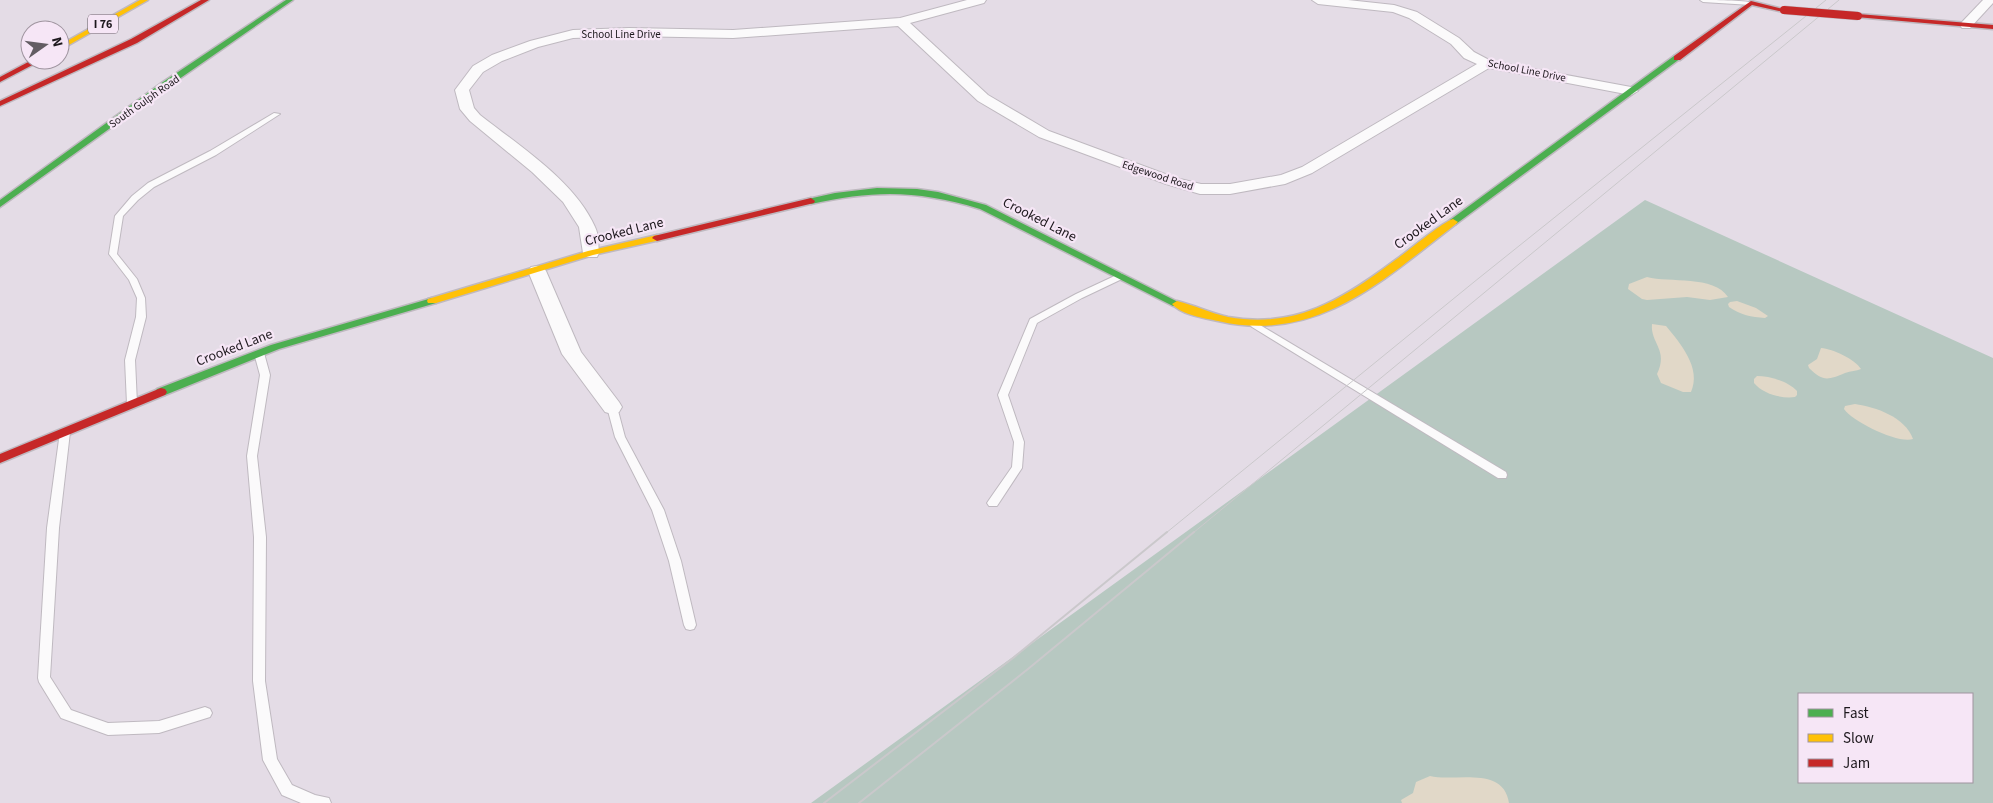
<svg xmlns="http://www.w3.org/2000/svg" width="1993" height="803" font-family="'Source Sans 3',sans-serif">
	<rect width="100%" height="100%" fill="#e4dce6"/>
	<path fill="#b7c8c1" fill-rule="evenodd" d="M1645,200L1993,358V803H811ZM1799,694H1972V782H1799Z"/>
	<g fill="#e1d8c8">
		<path d="M1647,277C1669,283 1714,275 1728,297L1710,300L1687,297L1647,300L1642,299L1628,289L1629,284Z"/>
		<path d="M1737,301L1756,308L1768,316L1765,318C1751,317 1741,315 1729,307L1728,304L1730,302Z"/>
		<path d="M1652,324L1666,326C1680,343 1702,368 1691,392H1683L1661,383L1657,374C1669,350 1650,343 1652,324Z"/>
		<path d="M1821,348C1833,349 1855,359 1861,369C1856,371 1851,371 1845,373C1828,380 1823,382 1809,368L1808,365L1817,359Z"/>
		<path d="M1757,376C1769,376 1788,381 1797,391V395L1795,397C1782,399 1763,394 1754,383V379Z"/>
		<path d="M1855,404C1876,407 1905,417 1913,439C1898,444 1853,422 1844,409L1845,406Z"/>
		<path d="M1430,776C1454,782 1504,765 1509,803H1402L1401,800L1413,793L1416,782Z"/>
	</g>
	<g fill="none" stroke-linecap="round" stroke-linejoin="round">
		<g stroke="#bfb9c0" stroke-width="2">
			<g id="lane">
				<path d="M1700,0C1714,0 1742,0 1754,3L1751,5L1703,2Z"/>
				<path d="M274,113L280,114L216,155L154,187L138,200L123,216L117,254L137,279L145,298L146,317L135,360L137,404L136,406H128L127,404L125,360L136,317L137,298L129,280L109,254L115,216L132,196L148,183L210,151Z"/>
				<path d="M1121,273L1125,276L1124,278L1082,298L1037,323L1008,395L1024,442L1022,468L997,506H989L987,503L989,500L1012,467L1014,442L998,395L1030,319L1076,294Z"/>
				<path d="M1255,322L1506,472L1507,475L1506,478H1498L1252,327L1250,325Z"/>
				<path d="M259,350L264,353L270,375L257,456L266,537L265,681L277,759L292,785L315,795L329,798L331,803H301L282,795L263,760L253,681L254,537L247,456L260,375L254,353Z"/>
				<path d="M612,404L617,407L625,437L664,510L681,561L696,625L694,629L690,630L686,629L684,625L669,561L652,510L615,437L607,407Z"/>
				<path d="M65,428L70,432L59,528L50,677L71,710L108,723L159,721L205,707L210,709L212,713L210,717L159,733L108,735L61,718L39,682L38,678L47,528L60,432Z"/>
			</g>
		</g>
		<g stroke="#bfb9c0" stroke-width="2">
			<g id="street">
				<path d="M967,0H986L984,3L910,23L988,95L1049,131L1176,178L1201,184H1230L1281,175L1302,167L1477,64L1464,58L1451,44L1409,18L1393,12L1318,4L1312,0H1348L1394,5L1417,12L1459,38L1474,52L1491,61L1631,87L1638,91L1631,95L1489,68L1312,173L1285,184L1230,194H1200L1166,184L1039,137L978,101L898,26L733,38L629,36L573,38L538,47L502,61L483,72L469,90L474,108L480,115C518,145 575,181 595,227C599,235 598,244 599,253L597,257H585L583,253L579,227L563,202L532,172L470,121L460,109L455,90L473,66L492,55L530,41L573,30L629,28L733,30L900,18Z"/>
				<path d="M1983,0H1993V3L1970,28H1962L1960,25L1962,22Z"/>
				<path d="M537,266L543,267L546,271L581,352L619,402L622,407L619,412L612,414L605,412L562,354L528,271L531,267Z"/>
			</g>
		</g>
		<g stroke="#bfb9c0" stroke-width="3">
			<g id="fast">
				<path d="M286,0H293L169,86L0,207V200L163,82Z"/>
				<path d="M1674,56L1681,58L1456,224H1450V220Z"/>
				<path d="M877,188L917,189L938,192L986,205L1182,304L1181,306H1173L980,209C917,190 875,190 811,204L807,201L808,199L835,193Z"/>
				<path d="M432,298L436,299L437,301L436,303L279,349L165,395H157L155,392L157,389L271,345Z"/>
			</g>
		</g>
		<g stroke="#bfb9c0" stroke-width="3">
			<g id="slow">
				<path d="M140,0H148L60,50V45Z"/>
				<path d="M1453,219L1458,222L1456,224C1383,280 1317,344 1218,321C1204,318 1182,315 1172,304L1177,301C1194,305 1210,313 1228,317C1295,329 1342,300 1394,261C1407,252 1441,223 1453,219Z"/>
				<path d="M657,235L662,238L660,240L593,255L436,303H428L427,301L428,299L588,251Z"/>
			</g>
		</g>
		<g stroke="#bfb9c0" stroke-width="3">
			<g id="jam">
				<path d="M201,0H209L137,43L0,106V101L131,39Z"/>
				<path d="M1751,1L1787,10L1784,12L1752,5L1680,60H1674V56Z"/>
				<path d="M1858,14L1993,25V29L1856,17V15Z"/>
				<path d="M32,60H42L0,82V77Z"/>
				<path d="M811,198L815,201L814,203L657,241L652,238L654,236Z"/>
				<path d="M161,388L165,389L167,392L165,395L0,463V454Z"/>
			</g>
		</g>
		<use href="#lane" fill="#fbfafb" fill-rule="evenodd"/>
		<use href="#street" fill="#fbfafb" fill-rule="evenodd"/>
		<use href="#fast" fill="#4caf50" fill-rule="evenodd"/>
		<use href="#slow" fill="#ffc107" fill-rule="evenodd"/>
		<use href="#jam" fill="#c62828" fill-rule="evenodd"/>
		<g stroke="#cac8cb" stroke-width="1">
			<path d="M1166,533L1474,282L1826,0"/>
			<path d="M1193,533L1839,0"/>
		</g>
		<g stroke="#cac8cb" stroke-width="2">
			<path d="M824,803L1013,658L1167,532"/>
			<path d="M859,803L1028,669L1194,532"/>
		</g>
		<g stroke="#bfb9c0" stroke-width="9" stroke-linecap="butt">
			<path id="jam-bridge" d="M1784,10L1858,16"/>
		</g>
		<use href="#jam-bridge" stroke="#c62828" stroke-width="8"/>
	</g>
	<g text-anchor="middle" stroke-width="4.5" stroke-linejoin="round" paint-order="stroke">
		<g font-size="11" fill="#1d181d" stroke="#f6e6f6">
			<text x="621" y="38">School Line Drive</text>
			<text transform="translate(1527 70) rotate(11)" y="4">School Line Drive</text>
			<text transform="translate(144 101) rotate(-35)" y="4">South Gulph Road</text>
			<text transform="translate(1158 175) rotate(18)" y="4">Edgewood Road</text>
		</g>
		<rect fill="#f6e6f6" stroke="#5e565e" stroke-width="1" x="88" y="14.5" width="30" height="19" rx="4"/>
		<g font-size="12" font-weight="bold" fill="#1d181d">
			<text x="103" y="28">I 76</text>
		</g>
		<g font-size="14" fill="#1d181d" stroke="#f6e6f6">
			<text transform="translate(1040 219) rotate(27)" y="5">Crooked Lane</text>
			<text transform="translate(1428 222) rotate(-36)" y="5">Crooked Lane</text>
			<text transform="translate(624 231) rotate(-14)" y="5">Crooked Lane</text>
			<text transform="translate(234 347) rotate(-21)" y="5">Crooked Lane</text>
		</g>
	</g>
	<rect x="1798" y="693" width="175" height="90" fill="#f6e6f6" stroke="#9f949f"/>
	<rect x="1808" y="709" width="25" height="8" fill="#4caf50" stroke="#9f949f"/>
	<text x="1843" y="718" font-size="15" fill="#1d181d">Fast</text>
	<rect x="1808" y="734" width="25" height="8" fill="#ffc107" stroke="#9f949f"/>
	<text x="1843" y="743" font-size="15" fill="#1d181d">Slow</text>
	<rect x="1808" y="759" width="25" height="8" fill="#c62828" stroke="#9f949f"/>
	<text x="1843" y="768" font-size="15" fill="#1d181d">Jam</text>
	<g transform="translate(45 45) rotate(76)"><circle r="24" fill="#f6e6f6" stroke="#9f949f"/>
	<path d="M0-4L9 19L0 12L-9 19Z" fill="#635d63"/>
	<text y="-8" font-size="14" font-weight="bold" text-anchor="middle" fill="#1d181d">N</text>
	</g>
</svg>
